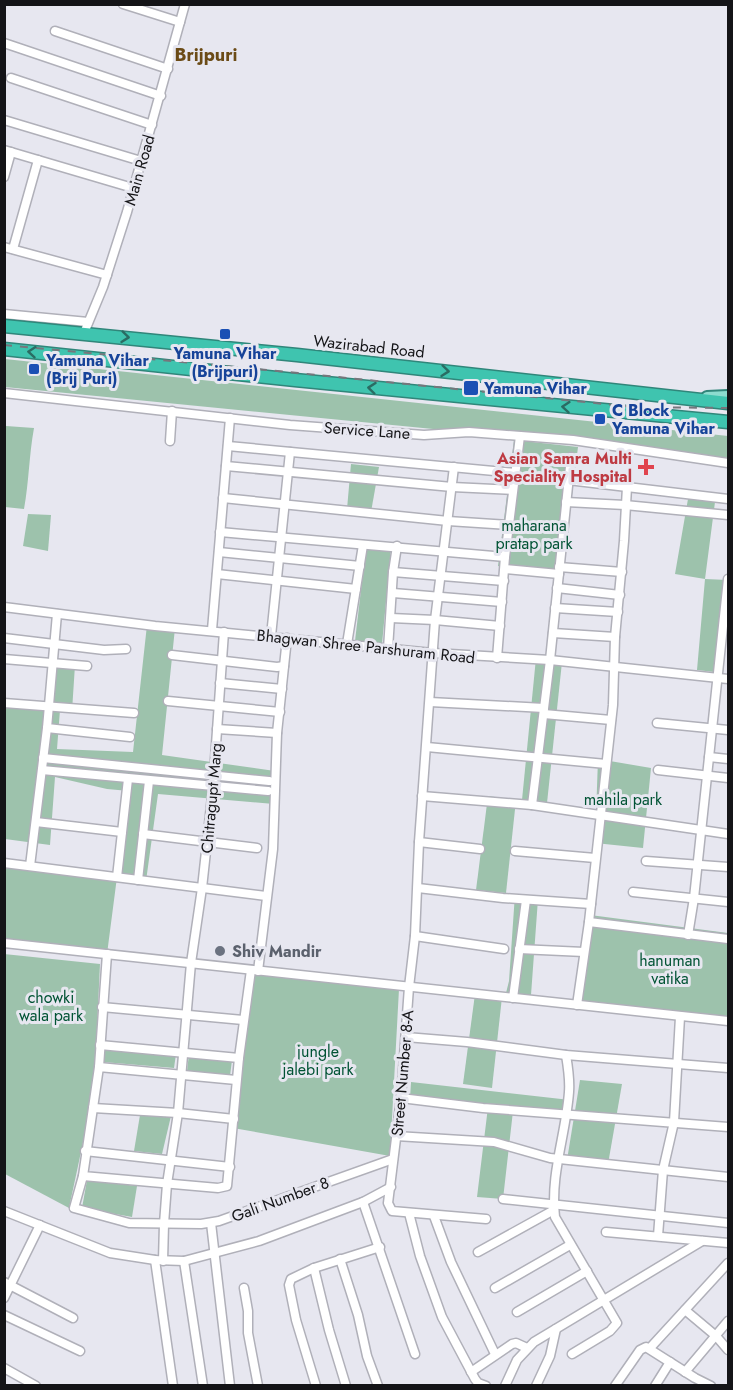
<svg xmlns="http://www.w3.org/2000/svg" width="733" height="1390" font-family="Jost,sans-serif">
	<rect width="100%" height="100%" fill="#e7e7f0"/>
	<g fill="#9dc2ac">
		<path d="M5,359L728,436V458L5,387Z"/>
		<path d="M6,426L34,428C29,455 29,482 24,509L5,507L4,443Z"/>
		<path d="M514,440L578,447L562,576L498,566Z"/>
		<path d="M351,464L379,467L371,512L347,509Z"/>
		<path d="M688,499L715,502L705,579L728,580V623L723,673L697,670L705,579L675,574Z"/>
		<path d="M28,514L51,515L48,551L23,546Z"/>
		<path d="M366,547L391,548L382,644L355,641Z"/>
		<path d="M147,625L175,628L162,755L275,771L274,804L158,794L146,881L117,877L107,954L5,943V863L117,877L129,791L107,789L55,777L50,845L5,839V703L50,707L57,663L75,665L72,711L60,710L57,749L133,752Z"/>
		<path d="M536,658L562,662L547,803L522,800Z"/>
		<path d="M598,759L651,768L643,848L595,843Z"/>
		<path d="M488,796L516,800L506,893L476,890Z"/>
		<path d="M515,894L538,899L531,995L506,993L509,981Z"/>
		<path d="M590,915L728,933V1017L581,1002Z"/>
		<path d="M4,954L100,964L94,1091L69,1208L5,1174Z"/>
		<path d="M255,974L399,989L390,1156L233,1128L238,1119L240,1067Z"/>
		<path d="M475,994L502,997L492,1088L463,1084Z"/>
		<path d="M105,1046L176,1054L174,1068L103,1062Z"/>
		<path d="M189,1054L232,1060L230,1076L187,1071Z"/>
		<path d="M580,1080L622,1084L608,1164L567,1160Z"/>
		<path d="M411,1082L570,1100L567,1114L513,1111L503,1199L477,1197L488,1107L410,1099Z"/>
		<path d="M140,1115L171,1116L162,1154L134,1151Z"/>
		<path d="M87,1180L137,1186L132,1217L82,1208Z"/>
	</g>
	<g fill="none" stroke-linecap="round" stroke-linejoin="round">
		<g stroke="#b0b0b9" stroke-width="11">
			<g id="minor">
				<path d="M123,4L180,22"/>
				<path d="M55,31L168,69"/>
				<path d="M4,43L161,96"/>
				<path d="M11,78L152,125"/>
				<path d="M4,120L141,161"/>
				<path d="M4,150L133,188"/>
				<path d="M4,177L11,152"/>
				<path d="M4,247L107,275"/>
				<path d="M13,249L38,160"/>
				<path d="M4,314L88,322"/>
				<path d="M84,333L103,287L127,212L185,4"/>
				<path d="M4,393L290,425L424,435L469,432L573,440L728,463"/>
				<path d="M170,441L172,411"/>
				<path d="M228,446L515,473"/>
				<path d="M226,466L452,487L513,490"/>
				<path d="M454,467L435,620L419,842L415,936L409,987L401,1098L388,1203L392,1211L486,1219"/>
				<path d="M568,480L728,499"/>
				<path d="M223,498L448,521L509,525"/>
				<path d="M566,502L625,505L728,515"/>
				<path d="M220,532L505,557"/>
				<path d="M219,552L360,566"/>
				<path d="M559,567L622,572"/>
				<path d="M505,569L559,574"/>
				<path d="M393,572L504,581"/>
				<path d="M217,574L356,589"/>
				<path d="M557,588L620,595"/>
				<path d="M393,593L502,602"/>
				<path d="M4,607L155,626L433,653L550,660L728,679"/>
				<path d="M555,608L618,612"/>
				<path d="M57,614L47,728L130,737"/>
				<path d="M391,618L435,620L500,626"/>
				<path d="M212,630L230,418"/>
				<path d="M553,633L615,637"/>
				<path d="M271,636L290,452"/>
				<path d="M4,638L104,650L126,649"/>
				<path d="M347,644L363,545"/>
				<path d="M388,649L393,572L397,546"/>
				<path d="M172,655L277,667L284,666"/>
				<path d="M497,658L505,557L520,436"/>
				<path d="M4,659L87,666"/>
				<path d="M220,683L282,689"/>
				<path d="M168,701L280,712"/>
				<path d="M430,702L544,708"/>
				<path d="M4,703L134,713"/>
				<path d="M544,714L611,720"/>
				<path d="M657,723L728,730"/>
				<path d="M217,729L277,733"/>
				<path d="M427,747L606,764"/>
				<path d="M709,757L728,759"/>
				<path d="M43,758L269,781"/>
				<path d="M42,770L268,791"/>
				<path d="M658,770L728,778"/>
				<path d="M422,796L532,805L728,834"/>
				<path d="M532,805L550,660L571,457"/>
				<path d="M36,822L122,832"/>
				<path d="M143,834L257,848"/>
				<path d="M419,842L480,849"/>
				<path d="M515,851L595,858"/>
				<path d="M646,861L728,867"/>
				<path d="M4,863L266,896"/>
				<path d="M30,866L47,728"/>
				<path d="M117,877L128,779"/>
				<path d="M138,880L149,781"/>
				<path d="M418,888L503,898L591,904"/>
				<path d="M633,892L728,902"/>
				<path d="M589,922L728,939"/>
				<path d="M688,935L694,898L728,579"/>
				<path d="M415,936L504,949"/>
				<path d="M4,943L728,1021"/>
				<path d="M519,949L584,952"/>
				<path d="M258,971L273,849L277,733L287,638"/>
				<path d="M513,998L526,900"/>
				<path d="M577,1005L589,922L613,705L615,637L624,541L627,487"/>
				<path d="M102,1007L243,1020"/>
				<path d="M406,1037L467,1042L566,1055L728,1068"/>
				<path d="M100,1045L239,1058"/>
				<path d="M566,1055C568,1067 570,1080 569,1092C566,1134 550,1174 555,1217L617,1323L610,1331L572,1354"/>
				<path d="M99,1067L107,954"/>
				<path d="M236,1080L99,1067L83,1176L218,1188L227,1186L239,1058L251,970"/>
				<path d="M401,1098L483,1108L728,1127"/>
				<path d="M93,1108L178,1113L234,1119"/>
				<path d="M396,1136L494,1142L550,1158L728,1177"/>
				<path d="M85,1151L230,1167"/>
				<path d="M83,1176L74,1208L129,1223L201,1224L219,1221L393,1159"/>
				<path d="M503,1199L728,1223"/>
				<path d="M363,1202L415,1354"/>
				<path d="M4,1211L110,1253L155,1260L184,1261L259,1241L363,1202L391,1187"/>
				<path d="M409,1213L420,1256L442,1317L475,1379L478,1383L486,1386"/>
				<path d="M434,1216L451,1262L495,1354"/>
				<path d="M211,1223L230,1386"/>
				<path d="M606,1232L728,1243"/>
				<path d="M658,1236L663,1170L674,1122L680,1017"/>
				<path d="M478,1252L554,1210"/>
				<path d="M340,1259L358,1315L367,1356L378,1386"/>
				<path d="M155,1260L173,1386"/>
				<path d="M163,1261L164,1224L167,1184L178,1113L191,963L202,888L213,787L224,632"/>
				<path d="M184,1261L203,1386"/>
				<path d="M314,1268L329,1330L346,1386"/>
				<path d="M4,1282L73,1318"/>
				<path d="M244,1288L248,1311V1333L258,1386"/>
				<path d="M495,1288L570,1245"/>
				<path d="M4,1298L40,1225"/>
				<path d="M685,1310L716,1336L728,1350"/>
				<path d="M517,1312L587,1271"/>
				<path d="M4,1315L80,1351"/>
				<path d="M650,1348L728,1263"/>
				<path d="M4,1368L36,1386"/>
				<path d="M471,1372L512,1344L516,1343L527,1348"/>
				<path d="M685,1372L728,1321"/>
				<path d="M316,1386L296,1320L289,1285L291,1279L314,1268L380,1247"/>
				<path d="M505,1386L517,1360L534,1342L702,1241"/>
				<path d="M536,1386L550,1356L556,1329"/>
				<path d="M615,1386L640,1350L646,1347L695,1378L711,1386"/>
				<path d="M655,1386L670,1362"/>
			</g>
		</g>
		<g stroke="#30867a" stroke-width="14">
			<path id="major" d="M707,397L728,396"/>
		</g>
		<g stroke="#30867a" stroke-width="15">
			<g id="highway">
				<path d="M4,326L297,355L728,403"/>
				<path d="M4,349L295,380L728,422"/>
			</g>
		</g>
		<use href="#minor" stroke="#fff" stroke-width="8"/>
		<use href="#major" stroke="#8cdccf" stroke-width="10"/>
		<use href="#highway" stroke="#3fc4af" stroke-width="12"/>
		<path stroke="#76767c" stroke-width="2" stroke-dasharray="8 8" stroke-linecap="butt" d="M4,345L298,373L634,407L728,408"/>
	</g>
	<defs><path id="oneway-chevron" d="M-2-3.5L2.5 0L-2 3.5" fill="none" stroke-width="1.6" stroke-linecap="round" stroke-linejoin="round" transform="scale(1.5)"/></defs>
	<g stroke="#2a6c63">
		<use href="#oneway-chevron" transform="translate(125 337) rotate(6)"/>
		<use href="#oneway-chevron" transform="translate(32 352) rotate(-175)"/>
		<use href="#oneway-chevron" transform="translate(445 371) rotate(6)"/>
		<use href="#oneway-chevron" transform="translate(372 388) rotate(-174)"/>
		<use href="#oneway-chevron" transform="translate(566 407) rotate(-175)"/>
	</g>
	<g fill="#1a4fb4" stroke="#e7e7f0" stroke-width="2">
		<rect x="219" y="328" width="12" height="12" rx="3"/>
		<rect x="28" y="363" width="12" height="12" rx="3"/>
		<rect x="463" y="380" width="16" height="16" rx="3"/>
		<rect x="594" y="413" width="12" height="12" rx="3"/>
	</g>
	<path fill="#e0444e" stroke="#e7e7f0" stroke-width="2" d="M643 458h6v6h6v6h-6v6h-6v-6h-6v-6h6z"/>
	<circle fill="#6b7280" stroke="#e7e7f0" stroke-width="2" cx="220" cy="951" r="6"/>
	<g text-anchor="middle" stroke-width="6" stroke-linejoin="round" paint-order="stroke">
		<g font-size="16" fill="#141417" stroke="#e7e7f0">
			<text transform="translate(139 170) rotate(-74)" y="6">Main Road</text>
			<text transform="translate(369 346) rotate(6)" y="6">Wazirabad Road</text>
			<text transform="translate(367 430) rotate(4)" y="6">Service Lane</text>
			<text transform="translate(366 646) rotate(6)" y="6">Bhagwan Shree Parshuram Road</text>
			<text transform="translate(211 798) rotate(-85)" y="6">Chitragupt Marg</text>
			<text transform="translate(402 1073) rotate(-85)" y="6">Street Number 8-A</text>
			<text transform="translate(280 1199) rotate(-20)" y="6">Gali Number 8</text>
		</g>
		<g font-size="16" font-weight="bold" fill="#164399" stroke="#e7e7f0" text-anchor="start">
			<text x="225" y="359" text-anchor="middle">Yamuna Vihar<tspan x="225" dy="18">(Brijpuri)</tspan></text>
			<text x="46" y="366">Yamuna Vihar<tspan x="46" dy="18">(Brij Puri)</tspan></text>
			<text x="484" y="394">Yamuna Vihar</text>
			<text x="612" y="416">C Block<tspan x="612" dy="18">Yamuna Vihar</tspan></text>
		</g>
		<g font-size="16" font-weight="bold" fill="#be3a42" stroke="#e7e7f0" text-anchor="end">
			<text x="632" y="464">Asian Samra Multi<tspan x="632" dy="18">Speciality Hospital</tspan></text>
		</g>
		<g font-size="16" fill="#005334" stroke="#e7e7f0">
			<text x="534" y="531">maharana<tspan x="534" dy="18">pratap park</tspan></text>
			<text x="623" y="805">mahila park</text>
			<text x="670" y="966">hanuman<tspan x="670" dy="18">vatika</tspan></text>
			<text x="51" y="1003">chowki<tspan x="51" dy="18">wala park</tspan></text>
			<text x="318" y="1057">jungle<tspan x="318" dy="18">jalebi park</tspan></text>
		</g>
		<g font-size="16" font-weight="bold" fill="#5b616d" stroke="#e7e7f0" text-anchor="start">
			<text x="232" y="957">Shiv Mandir</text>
		</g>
		<g font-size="18" font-weight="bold" fill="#6b4b16" stroke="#e7e7f0">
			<text x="206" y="61">Brijpuri</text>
		</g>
	</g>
	<rect width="733" height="1390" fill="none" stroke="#141417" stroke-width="12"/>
</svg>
